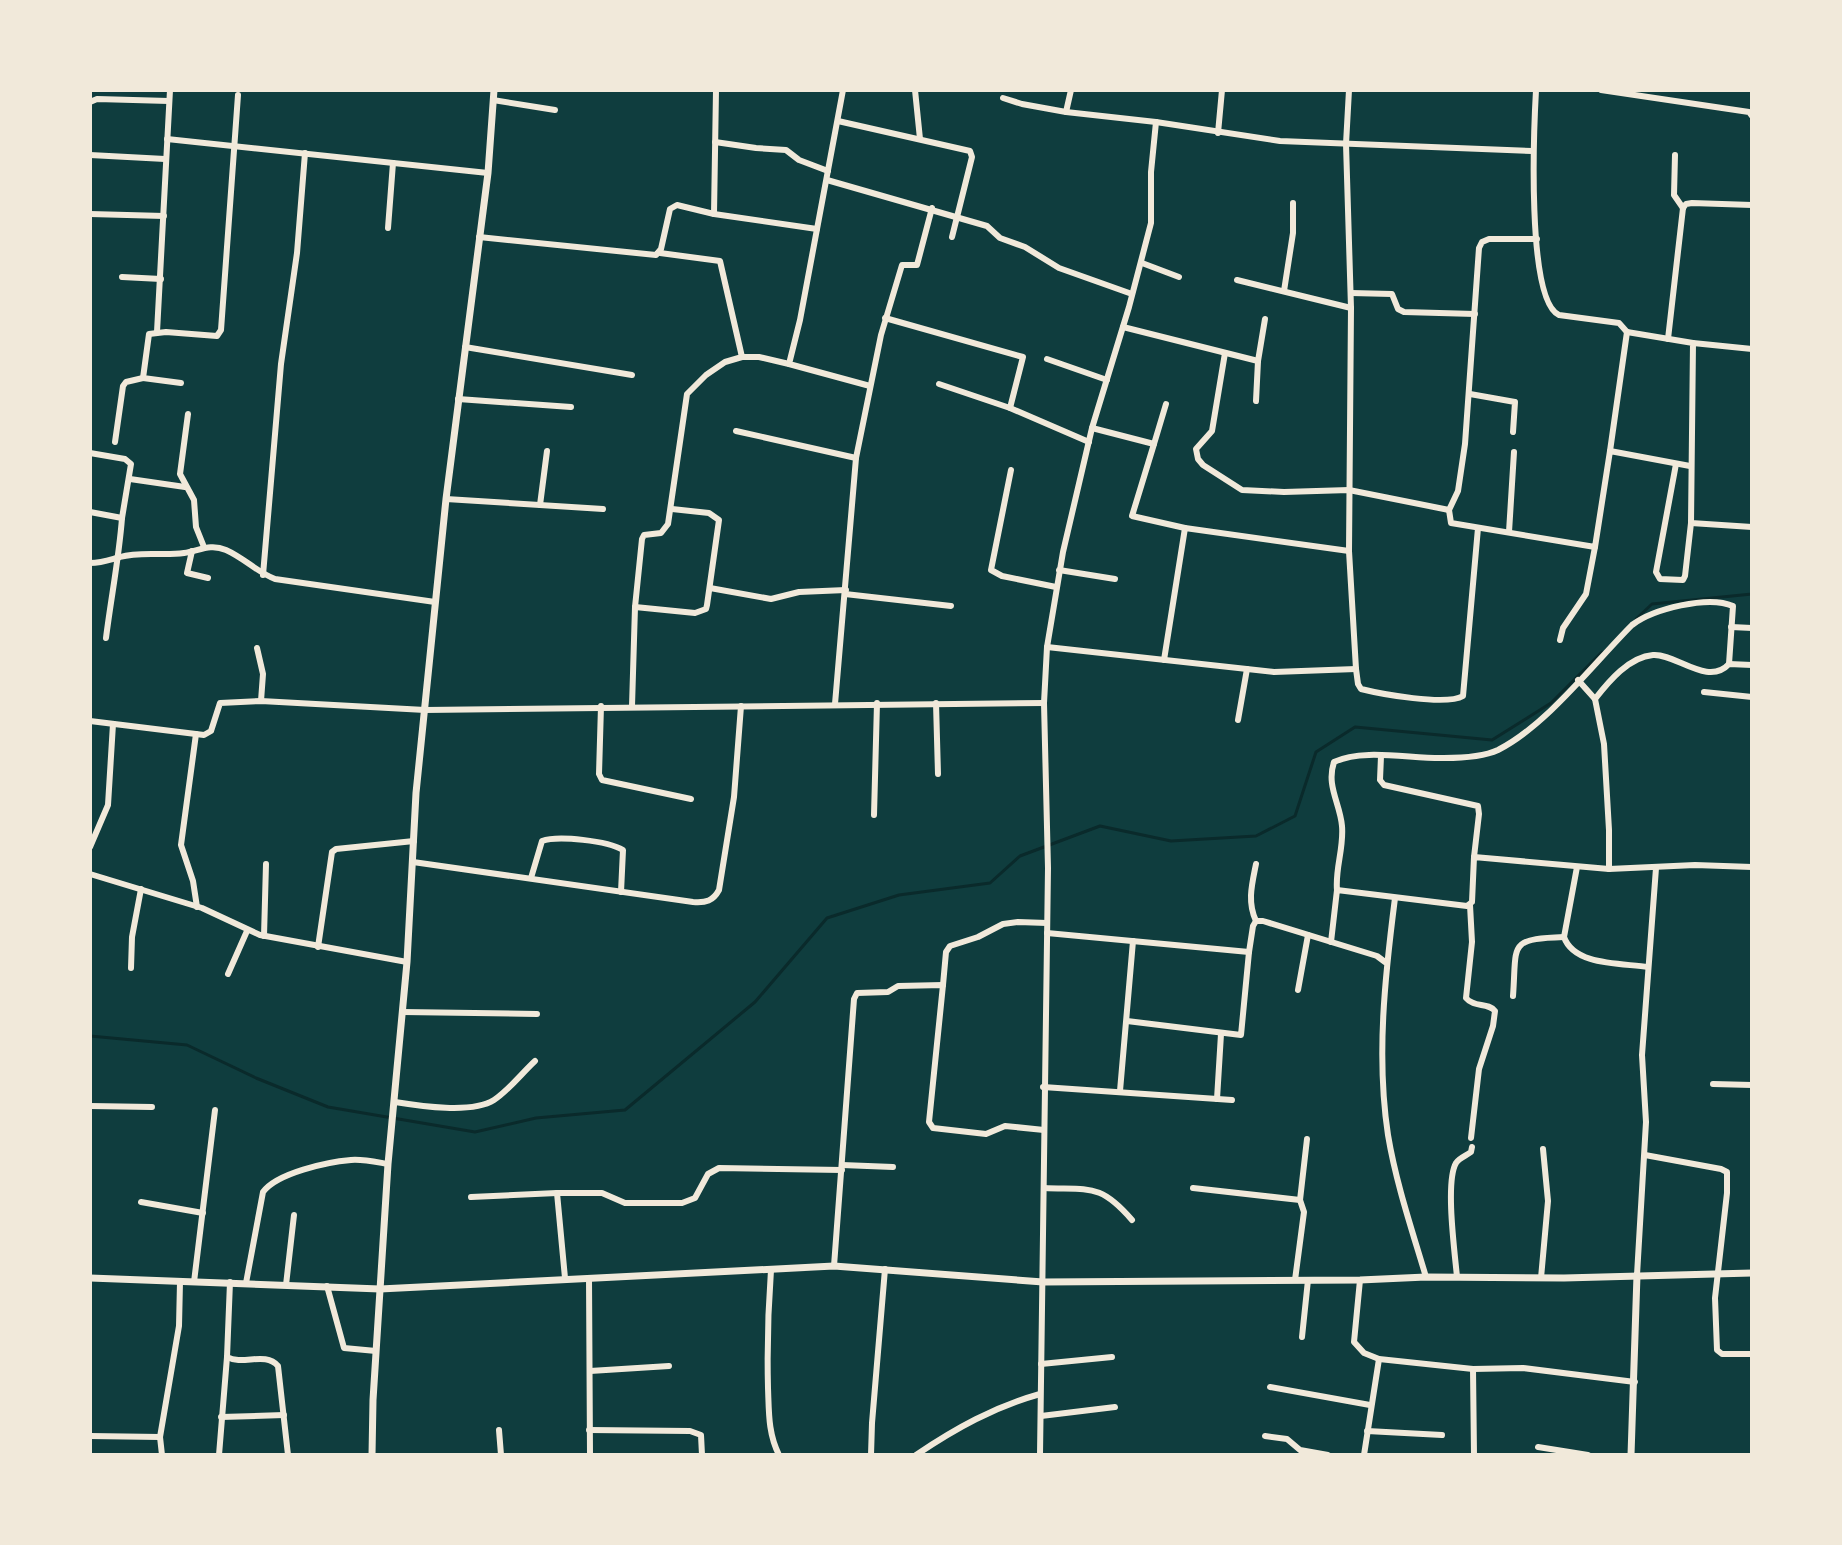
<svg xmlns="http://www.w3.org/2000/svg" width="1842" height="1545" font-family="'Noto Sans',sans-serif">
	<rect width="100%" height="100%" fill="#0f3d3e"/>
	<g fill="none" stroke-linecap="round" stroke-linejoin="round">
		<g stroke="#0a2a2b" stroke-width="3">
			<path d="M1636,619L1652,604L1752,594"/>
			<path d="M90,1036L187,1045L256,1078L328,1107L475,1132L536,1118L625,1110L755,1002L827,918L899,895L990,883L1020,856L1100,826L1171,841L1256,836L1295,816L1316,752L1355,727L1492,740L1551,703L1602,652"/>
		</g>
		<g stroke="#f1e9da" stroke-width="6">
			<path d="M843,90L800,320L789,364L870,386"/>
			<path d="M915,90L920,139"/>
			<path d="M1349,90L1346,144L1351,308L1349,551L1356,669L1358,684L1361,689C1381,694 1446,706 1463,696L1478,528"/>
			<path d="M1536,90C1534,126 1526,300 1559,315L1619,323L1627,332"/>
			<path d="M1601,90L1749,112L1752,116"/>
			<path d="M1003,98L1022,104L1066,112L1156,122L1280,141L1532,151"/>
			<path d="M493,100L555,110"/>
			<path d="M90,102L97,99L169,101"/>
			<path d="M1066,112L1071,90"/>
			<path d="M838,121L970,151L972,157L952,237"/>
			<path d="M1218,133L1222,90"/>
			<path d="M167,139L488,173"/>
			<path d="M715,142L756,148L786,150L799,160L828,171"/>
			<path d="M90,155L165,159"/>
			<path d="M1675,155L1674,195L1683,208"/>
			<path d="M827,180L987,226L1000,238L1025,247L1059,268L1132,294"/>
			<path d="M1683,208L1686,204L1692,203L1752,205"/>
			<path d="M90,214L164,216"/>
			<path d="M714,214L716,90"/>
			<path d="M388,228L393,163"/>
			<path d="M479,237L656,255L661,249L670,209L677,205L714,214L817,229"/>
			<path d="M1537,239H1489L1482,242L1479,248L1465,444L1458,491L1449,510L1451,523L1595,547L1610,451L1690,466"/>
			<path d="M660,253L720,261L742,357"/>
			<path d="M1142,263L1179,277"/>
			<path d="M122,277L161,279"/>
			<path d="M1237,280L1351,308"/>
			<path d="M1284,291L1293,233V203"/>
			<path d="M1351,293L1392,294L1398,309L1404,312L1475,314"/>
			<path d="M885,318L1023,357L1010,408L939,384"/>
			<path d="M1123,327L1258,361L1256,401"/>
			<path d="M157,332L170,90"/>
			<path d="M1627,332L1693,343L1691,523L1752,527"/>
			<path d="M1668,339L1683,208"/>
			<path d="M1693,343L1752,349"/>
			<path d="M465,347L632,375"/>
			<path d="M1225,353L1212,431L1196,449L1198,459L1203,465L1242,490L1284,492L1349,490L1449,510"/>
			<path d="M1047,359L1107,380"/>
			<path d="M1258,361L1265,319"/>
			<path d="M181,383L143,378L149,334L166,332L217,336L221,330L238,95"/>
			<path d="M1470,394L1515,402L1513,432"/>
			<path d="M458,399L571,407"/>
			<path d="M1010,408L1089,442"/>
			<path d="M188,414L180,474L194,500L196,527L204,547"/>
			<path d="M1092,428L1154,444L1132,516L1185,528"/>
			<path d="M736,431L856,458"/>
			<path d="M115,442L123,386L126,382L143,378"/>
			<path d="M1154,444L1166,404"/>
			<path d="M1610,451L1627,332"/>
			<path d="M90,453L125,459L131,464L122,518"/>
			<path d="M1676,464L1656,572L1660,579L1683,580L1685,576L1691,523"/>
			<path d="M1011,470L991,570L1002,576L1056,587"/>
			<path d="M130,479L185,487"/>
			<path d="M446,499L603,509"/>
			<path d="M540,505L547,451"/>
			<path d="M90,512L122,518C119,558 111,598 106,638"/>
			<path d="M1509,532L1514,452"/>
			<path d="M192,551L187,573L208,578"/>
			<path d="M90,563C102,563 109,560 120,557C140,551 163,556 184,553C199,551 210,543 226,550C244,558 257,572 275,579L435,602"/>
			<path d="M1059,570L1115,579"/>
			<path d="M263,575L281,364L297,253L305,153"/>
			<path d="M710,588L771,599L799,592L846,590"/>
			<path d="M845,594L951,606"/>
			<path d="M635,607L695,613L706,609L707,605L719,520L709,513L672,509"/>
			<path d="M1731,627L1752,628"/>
			<path d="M1560,640L1563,628L1586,594L1595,547"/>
			<path d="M1047,647L1274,672L1356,669"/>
			<path d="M257,648L263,674L261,701"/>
			<path d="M1164,660L1185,528L1349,551"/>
			<path d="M1578,680L1595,699L1604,744L1609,830V869"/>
			<path d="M1704,692L1752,697"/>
			<path d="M1595,699C1609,681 1629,657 1653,655C1675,653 1708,687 1729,664L1752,665"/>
			<path d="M936,703L938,774"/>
			<path d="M835,704L856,458L881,335L902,265H917L932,208"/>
			<path d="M601,706L599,774L602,780L691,799"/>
			<path d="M632,706L635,607L642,539L644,535L661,533L668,524L687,394L706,375L725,362L742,357H759L789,364"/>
			<path d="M1238,720L1247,669"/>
			<path d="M90,721L204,735L211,731L220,703L261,701L425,710L1044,703"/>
			<path d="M196,734L181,845L193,881L197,907"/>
			<path d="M1381,756L1380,780L1384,785L1478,806L1479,814L1474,857"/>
			<path d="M874,815L877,703"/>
			<path d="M90,847L108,805L113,724"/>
			<path d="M413,862L693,902C706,903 713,901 719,890L734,797L741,706"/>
			<path d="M1577,867L1564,937C1574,966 1622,963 1648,967"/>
			<path d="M90,874L202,908L260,935L407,962"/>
			<path d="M531,878L542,841C558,835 608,841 623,850L621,892"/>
			<path d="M1337,890C1335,869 1344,848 1342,826C1340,803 1326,786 1334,762C1363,748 1411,759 1444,758C1460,758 1483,757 1498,750C1547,725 1593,664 1632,625C1653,609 1708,595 1733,606L1729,664"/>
			<path d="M1395,898C1385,976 1376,1057 1388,1135C1396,1183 1412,1230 1426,1277"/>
			<path d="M1470,905L1472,942L1466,998C1474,1008 1488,1002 1495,1011L1493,1026L1479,1069L1471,1138"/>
			<path d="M1256,921C1247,902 1252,884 1256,864"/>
			<path d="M1047,933L1249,952L1253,926L1256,921H1263L1377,956L1385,962"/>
			<path d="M264,936L266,864"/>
			<path d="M1331,942L1337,890L1467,906L1472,902L1474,857L1609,869L1695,865L1752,867"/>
			<path d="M318,947L332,852L336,849L414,841"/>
			<path d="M131,968L132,937L141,889"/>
			<path d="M228,974L247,931"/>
			<path d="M943,985L946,952L950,946L978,937L1003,924L1018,922L1047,923"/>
			<path d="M1298,990L1308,935"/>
			<path d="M1513,996C1517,944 1507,939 1564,937"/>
			<path d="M403,1012L537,1014"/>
			<path d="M1127,1021L1241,1035L1249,952"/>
			<path d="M1713,1084L1752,1085"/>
			<path d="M1043,1087L1232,1100"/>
			<path d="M1120,1091L1133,941"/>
			<path d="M1217,1099L1221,1034"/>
			<path d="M395,1102C420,1106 472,1114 494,1100C509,1090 522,1073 535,1061"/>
			<path d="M90,1106L152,1107"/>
			<path d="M1645,1155L1721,1169L1727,1172V1193L1715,1298L1717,1350L1722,1354H1752"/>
			<path d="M842,1165L893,1167"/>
			<path d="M1044,1188C1090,1190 1100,1183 1132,1220"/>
			<path d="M1193,1188L1300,1200"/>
			<path d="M471,1197L557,1193"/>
			<path d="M141,1202L203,1213"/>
			<path d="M834,1266L854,999L857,993L888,992L898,986L943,985L929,1122L933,1128L986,1134L1005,1126L1044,1130"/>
			<path d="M771,1270C768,1310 767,1348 768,1388C769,1412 768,1433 779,1455"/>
			<path d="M1637,1275L1646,1122L1642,1055L1656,868"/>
			<path d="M1457,1277C1455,1254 1445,1182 1456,1163C1459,1158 1466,1156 1471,1152L1472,1147"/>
			<path d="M565,1278L557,1193H602L625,1203H682L695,1198L708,1174L719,1168L842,1170"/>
			<path d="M589,1278L590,1455"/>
			<path d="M1541,1278L1548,1201L1543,1149"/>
			<path d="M1295,1280L1304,1212L1300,1200L1307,1139"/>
			<path d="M1360,1280L1354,1342L1364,1353L1379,1359L1473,1369L1523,1368L1635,1382"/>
			<path d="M194,1282L215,1110"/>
			<path d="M230,1282L227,1357C243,1366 265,1351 278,1366L288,1455"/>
			<path d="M246,1283L263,1192C277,1173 327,1162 351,1160C363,1159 376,1162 388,1164"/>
			<path d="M286,1285L294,1215"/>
			<path d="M327,1286L344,1348L376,1351"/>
			<path d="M1302,1337L1308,1280"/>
			<path d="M1041,1364L1112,1357"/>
			<path d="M1473,1369L1474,1455"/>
			<path d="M590,1371L669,1366"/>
			<path d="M1270,1387L1370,1405"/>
			<path d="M1041,1416L1115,1407"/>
			<path d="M221,1417L284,1415"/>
			<path d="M499,1430L501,1455"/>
			<path d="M589,1430L690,1431L701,1435L702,1455"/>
			<path d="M1367,1431L1442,1435"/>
			<path d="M90,1436L160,1437"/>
			<path d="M1265,1436L1287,1439L1300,1450L1328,1455"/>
			<path d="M1538,1447L1588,1455"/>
			<path d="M162,1455L160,1437L179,1326L180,1282"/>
			<path d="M219,1455L227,1357"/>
			<path d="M871,1455L872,1423L885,1269"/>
			<path d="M916,1455C956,1428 994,1407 1040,1394"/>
			<path d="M1040,1455L1048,868L1044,703L1047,647L1063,552L1092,428L1129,307L1151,223V172L1156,122"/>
			<path d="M1364,1455L1379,1359"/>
		</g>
		<g stroke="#f1e9da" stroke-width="7">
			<path d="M90,1278L380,1289L834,1266L1043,1282L1360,1280L1426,1277L1564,1278L1752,1273"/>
			<path d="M372,1455L373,1400L388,1164L407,962L416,793L446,499L488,173L494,90"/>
			<path d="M1631,1455L1637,1275"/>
		</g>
	</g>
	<rect width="1842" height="1545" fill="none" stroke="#f1e9da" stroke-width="184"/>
</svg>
